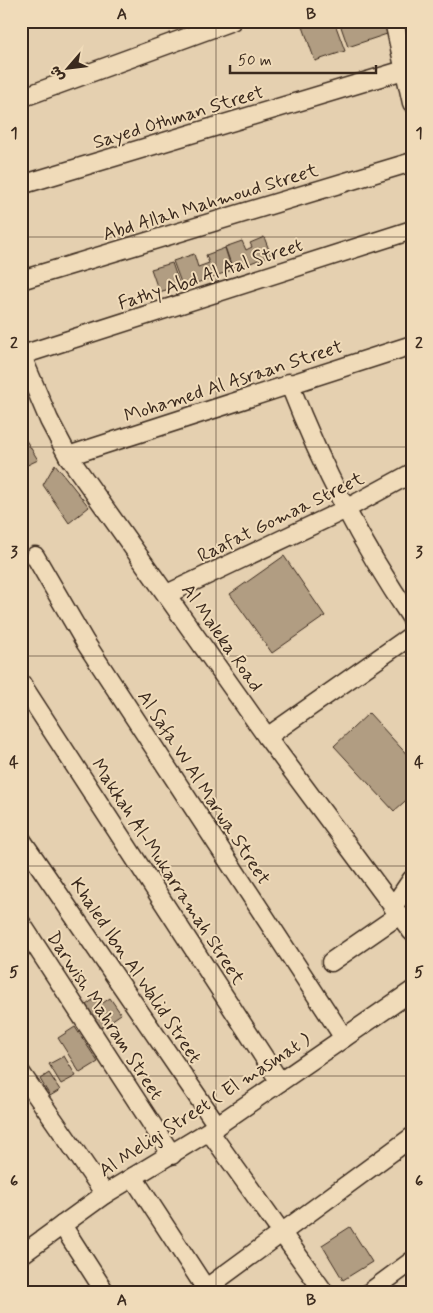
<svg xmlns="http://www.w3.org/2000/svg" width="433" height="1313" font-family="Mynerve,'Playpen Sans Arabic',sans-serif">
	<rect width="100%" height="100%" fill="#e5d0b0"/>
	<filter id="ink" filterUnits="userSpaceOnUse"><feTurbulence type="fractalNoise" baseFrequency=".02" numOctaves="2"/><feDisplacementMap in="SourceGraphic" scale="10" xChannelSelector="R" yChannelSelector="G"/><feConvolveMatrix kernelMatrix="1 2 1 2 8 2 1 2 1" color-interpolation-filters="sRGB"/></filter>
	<g filter="url(#ink)">
		<g fill="#b19d82" stroke="#3b2a1e">
			<path d="M301,21H334L345,51L315,61Z"/>
			<path d="M339,21H386L390,33L348,47Z"/>
			<path d="M402,21H412V29L405,31Z"/>
			<path d="M264,237L271,255L233,270L225,247L242,241L246,250L252,247L250,243Z"/>
			<path d="M225,248L232,270L183,288L173,261L194,254L198,267L209,263L206,255Z"/>
			<path d="M172,263L180,286L159,292L151,269Z"/>
			<path d="M21,432L38,460L21,468Z"/>
			<path d="M55,464L89,507L69,523L43,485Z"/>
			<path d="M284,556L325,616L272,653L230,594Z"/>
			<path d="M369,713L412,760V795L394,811L334,746Z"/>
			<path d="M98,996L103,1003L110,998L121,1014L101,1028L86,1005Z"/>
			<path d="M75,1027L98,1062L80,1073L58,1038Z"/>
			<path d="M64,1056L76,1076L61,1084L49,1064Z"/>
			<path d="M49,1073L60,1090L50,1096L40,1079Z"/>
			<path d="M350,1227L372,1262L343,1280L322,1245Z"/>
		</g>
		<g fill="none" stroke-linecap="round" stroke-linejoin="round">
			<g stroke="#3b2a1e" stroke-width="21">
				<g id="street">
					<path d="M394,21L412,103"/>
					<path d="M21,98L232,21"/>
					<path d="M21,185L404,70"/>
					<path d="M21,280L412,162"/>
					<path d="M21,354L49,420L68,456L267,737L412,932"/>
					<path d="M22,355L412,230"/>
					<path d="M289,383C323,470 360,542 412,619"/>
					<path d="M68,456L412,345"/>
					<path d="M35,556L85,642L344,1038"/>
					<path d="M167,594L344,510L412,473"/>
					<path d="M21,683L280,1082"/>
					<path d="M267,737L412,635"/>
					<path d="M21,839L217,1125"/>
					<path d="M393,907L412,879"/>
					<path d="M21,923L172,1155"/>
					<path d="M331,962L399,915"/>
					<path d="M21,1073L105,1194"/>
					<path d="M209,1131L324,1292"/>
					<path d="M133,1177L208,1292"/>
					<path d="M62,1225L105,1292"/>
					<path d="M21,1255L105,1194L209,1131L412,991"/>
					<path d="M201,1292L412,1137"/>
					<path d="M370,1292L412,1261"/>
				</g>
			</g>
			<use href="#street" stroke="#f0dbb9" stroke-width="18"/>
		</g>
	</g>
	<path fill="none" stroke="#3b2a1e" stroke-width="1" stroke-opacity="0.55" d="M216,21V1292M21,237H412M21,447H412M21,656H412M21,866H412M21,1076H412"/>
	<g text-anchor="middle" stroke-width="4" stroke-linejoin="round" paint-order="stroke">
		<g font-size="19" fill="#3b2a1e" stroke="#f0dbb9">
			<text transform="translate(178 116) rotate(-17)" y="7">Sayed Othman Street</text>
			<text transform="translate(210 201) rotate(-17)" y="7">Abd Allah Mahmoud Street</text>
			<text transform="translate(210 273) rotate(-18)" y="7">Fathy Abd Al Aal Street</text>
			<text transform="translate(233 380) rotate(-18)" y="7">Mohamed Al Asraan Street</text>
			<text transform="translate(280 516) rotate(-26)" y="7">Raafat Gomaa Street</text>
			<text transform="translate(223 637) rotate(55)" y="7">Al Maleka Road</text>
			<text transform="translate(205 787) rotate(57)" y="7">Al Safa W Al Marwa Street</text>
			<text transform="translate(169 871) rotate(57)" y="7">Makkah Al-Mukarramah Street</text>
			<text transform="translate(137 970) rotate(56)" y="7">Khaled Ibn Al Walid Street</text>
			<text transform="translate(106 1015) rotate(57)" y="7">Darwish Mahram Street</text>
			<text transform="translate(204 1104) rotate(-33)" y="7">Al Meligi Street ( El masmat )</text>
		</g>
	</g>
	<rect width="433" height="1313" fill="none" stroke="#f0dbb9" stroke-width="55"/>
	<g transform="translate(68 68) rotate(242)" stroke="#f0dbb9" stroke-width="4" paint-order="stroke">
	<path d="M0-4L9 19L0 12L-9 19Z" fill="#3b2a1e"/>
	<text y="-8" font-size="14" font-weight="bold" text-anchor="middle" fill="#3b2a1e">ش</text>
	</g>
	<path d="M230 65v8h146v-8" fill="none" stroke="#3b2a1e" stroke-width="2.5"/>
	<text x="238" y="65" font-size="15" fill="#3b2a1e" stroke="#f0dbb9" stroke-width="4" paint-order="stroke">50 m</text>
	<rect x="28" y="28" width="378" height="1258" fill="none" stroke="#3b2a1e" stroke-width="2"/>
	<g font-size="16" text-anchor="middle" font-weight="bold" fill="#3b2a1e">
		<text x="122" y="19">A</text>
		<text x="311" y="19">B</text>
		<text x="14" y="138">1</text>
		<text x="419" y="138">1</text>
		<text x="14" y="348">2</text>
		<text x="419" y="348">2</text>
		<text x="14" y="557">3</text>
		<text x="419" y="557">3</text>
		<text x="14" y="767">4</text>
		<text x="419" y="767">4</text>
		<text x="14" y="977">5</text>
		<text x="419" y="977">5</text>
		<text x="14" y="1186">6</text>
		<text x="419" y="1186">6</text>
		<text x="122" y="1305">A</text>
		<text x="311" y="1305">B</text>
	</g>
</svg>
